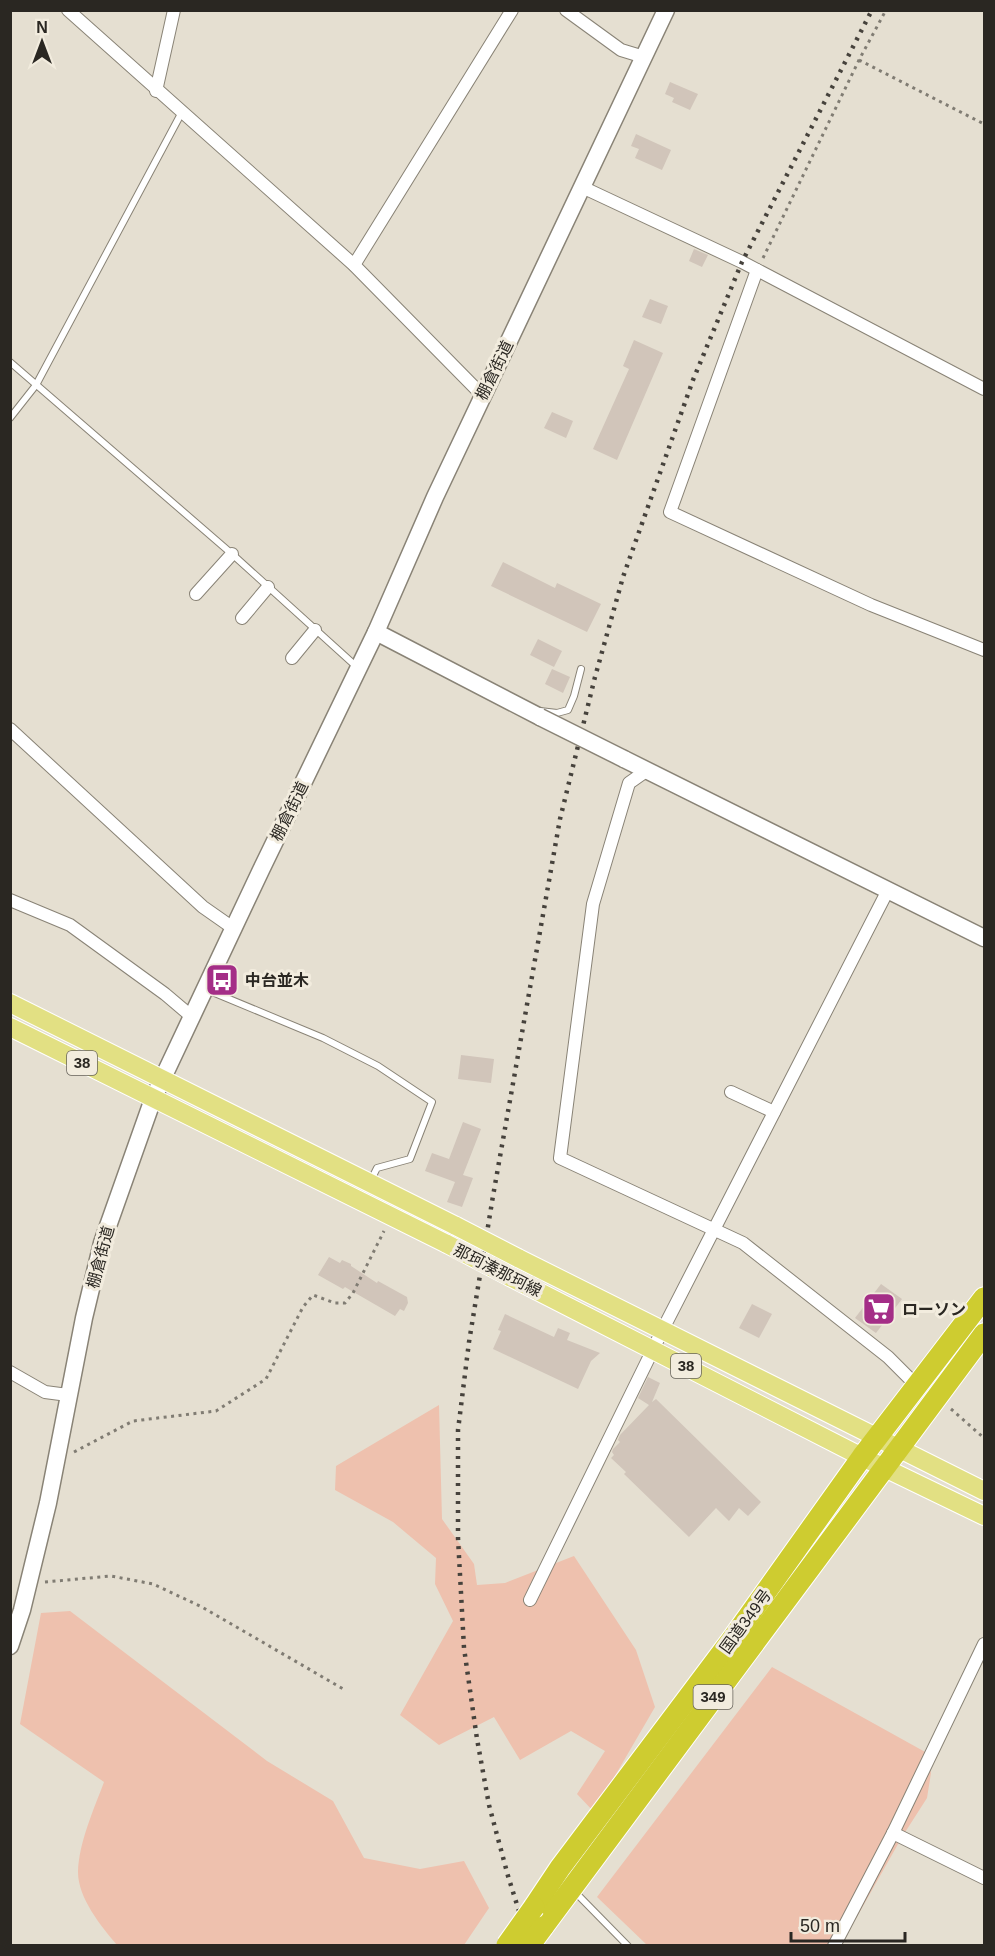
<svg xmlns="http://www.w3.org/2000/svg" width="995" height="1956" font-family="Helvetica,'Noto Sans JP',sans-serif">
	<rect width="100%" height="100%" fill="#e5dfd1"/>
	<g fill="#eec1ae">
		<path d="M439,1405L442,1519L474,1564L477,1585L505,1583L574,1556L636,1650L655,1707L594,1812L577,1794L605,1751L571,1731L520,1760L494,1717L439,1745L400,1715L453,1621L435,1584L436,1558L393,1522L335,1490L336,1466Z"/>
		<path d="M70,1611L267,1761L333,1801L364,1858L420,1869L464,1861L489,1908L464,1945H117C101,1926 78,1898 78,1872C79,1842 94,1809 104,1782L20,1724L41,1613Z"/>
		<path d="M772,1667L927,1753L931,1773L927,1798L902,1837L841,1945H647L597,1897Z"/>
	</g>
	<g fill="#d1c5ba">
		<path d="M670,82L698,94L690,110L672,102L674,98L665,94Z"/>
		<path d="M636,134L671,150L662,170L635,158L639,149L631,146Z"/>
		<path d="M694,249L708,255L702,267L689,261Z"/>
		<path d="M650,299L668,306L661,324L642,317Z"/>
		<path d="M634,340L663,353L617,460L593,449L629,369L623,366Z"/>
		<path d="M552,412L573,421L566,438L544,428Z"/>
		<path d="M503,562L555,588L557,583L601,604L587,632L491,586Z"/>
		<path d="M538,639L562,651L554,667L530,655Z"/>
		<path d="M552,669L570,677L563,693L545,684Z"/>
		<path d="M461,1055L494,1059L491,1083L458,1079Z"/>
		<path d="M463,1122L481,1129L463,1175L473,1178L462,1207L447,1202L455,1182L425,1171L432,1153L449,1159Z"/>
		<path d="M329,1257L340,1263L342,1260L351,1264V1266L377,1283L378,1281L407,1297L408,1303L404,1311L400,1309L395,1316L350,1290L345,1287L343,1289L318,1275Z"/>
		<path d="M881,1284L902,1299L876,1333L855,1318Z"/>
		<path d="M752,1304L772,1314L759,1338L739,1328Z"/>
		<path d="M505,1314L554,1337L558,1328L570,1333L567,1340L600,1353L591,1361L578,1389L493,1349L501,1331L498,1330Z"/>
		<path d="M648,1377L660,1383L652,1402L656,1399L761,1502L748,1516L739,1508L729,1521L716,1508L689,1537L624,1474L626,1472L611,1458L614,1455L612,1452L613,1449L620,1442L618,1440L620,1435L649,1405L638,1398Z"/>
	</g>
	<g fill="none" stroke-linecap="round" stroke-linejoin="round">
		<g stroke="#898376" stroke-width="8">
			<g id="lane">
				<path d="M10,362L232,554L358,668"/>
				<path d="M10,418L36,385L182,112"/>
				<path d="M540,711L557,713L568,710L574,696L581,669"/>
				<path d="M205,989L323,1038L378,1066L432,1102L410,1159L377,1168L371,1180"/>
				<path d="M575,1892L628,1946"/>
			</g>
		</g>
		<g stroke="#898376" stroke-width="14">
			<g id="street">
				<path d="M68,10L354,265L482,395"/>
				<path d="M566,10L621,50L644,57"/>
				<path d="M156,91L174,10"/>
				<path d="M582,187L742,262L984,389"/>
				<path d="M354,265L512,10"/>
				<path d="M757,270L670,512L871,605L984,650"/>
				<path d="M196,594L232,554"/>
				<path d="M242,618L268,587"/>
				<path d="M292,658L315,630"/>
				<path d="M10,729L203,907L233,928"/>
				<path d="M646,771L629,783L593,904L560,1158L743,1243L888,1357L917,1386"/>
				<path d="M10,900L70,925L165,994L191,1016"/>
				<path d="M731,1092L774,1112"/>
				<path d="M10,1372L45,1392L68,1395"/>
				<path d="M530,1600L662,1331L888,890"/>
				<path d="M893,1833L984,1878"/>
				<path d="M834,1946L893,1833L984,1644"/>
			</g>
		</g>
		<g stroke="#898376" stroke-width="19">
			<g id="secondary">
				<path d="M376,632L540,717"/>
				<path d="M624,759L984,938"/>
				<path d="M10,1646L22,1610L48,1503L84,1318L102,1243L153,1099L261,870L376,632L435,497L666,10"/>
			</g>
		</g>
		<g stroke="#fff" stroke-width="20">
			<g id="primary">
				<path d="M10,1003L456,1226"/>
				<path d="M10,1027L447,1244"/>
				<path d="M518,1258L984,1491"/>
				<path d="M510,1277L862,1457L984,1516"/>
			</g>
		</g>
		<g stroke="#fff" stroke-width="23">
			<g id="highway">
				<path d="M534,1907L560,1868L733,1638L862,1457L984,1298"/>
				<path d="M543,1927L984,1334"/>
			</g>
		</g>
		<g stroke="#807c73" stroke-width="3" stroke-dasharray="3 4.5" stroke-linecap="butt">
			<path d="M859,60L984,124"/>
			<path d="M763,258L859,60L886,10"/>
			<path d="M951,1409L984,1438"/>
			<path d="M74,1452L133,1421L216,1411L266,1379L303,1307L313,1295L335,1303H345L353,1293L384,1231"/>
			<path d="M45,1582L111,1576L153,1584L202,1607L345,1690"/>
		</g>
		<use href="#lane" stroke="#fff" stroke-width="6"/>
		<use href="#street" stroke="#fff" stroke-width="12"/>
		<use href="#secondary" stroke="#fff" stroke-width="16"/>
		<use href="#primary" stroke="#e2e083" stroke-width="18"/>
		<use href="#highway" stroke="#cecc30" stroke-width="21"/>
		<path stroke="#46423c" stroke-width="4.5" stroke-dasharray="3 6" stroke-linecap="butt" d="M530,1946L508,1876L489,1805L477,1739L464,1648L458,1538V1430L469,1342L493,1196L560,819L595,677L623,577L693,380L742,262L872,10"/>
		<g stroke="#898376" stroke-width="19" stroke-linecap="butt">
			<path id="secondary-bridge" d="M540,717L624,759"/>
		</g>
		<g stroke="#fff" stroke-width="20" stroke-linecap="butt">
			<g id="primary-bridge">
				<path d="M456,1226L518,1258"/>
				<path d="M447,1244L510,1277"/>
			</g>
		</g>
		<g stroke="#fff" stroke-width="23" stroke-linecap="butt">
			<g id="highway-bridge">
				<path d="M507,1945L534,1907"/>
				<path d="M529,1946L543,1927"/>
			</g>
		</g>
		<use href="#secondary-bridge" stroke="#fff" stroke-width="16"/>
		<use href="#primary-bridge" stroke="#e2e083" stroke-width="18"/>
		<use href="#highway-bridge" stroke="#cecc30" stroke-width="21"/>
	</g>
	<defs>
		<g id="bus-square" transform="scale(1.725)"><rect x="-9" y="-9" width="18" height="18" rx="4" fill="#a42e87" stroke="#f2ecde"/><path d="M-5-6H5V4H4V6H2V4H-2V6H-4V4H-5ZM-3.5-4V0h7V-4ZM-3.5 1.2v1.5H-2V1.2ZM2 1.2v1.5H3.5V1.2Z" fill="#fff"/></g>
		<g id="supermarket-square" transform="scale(1.725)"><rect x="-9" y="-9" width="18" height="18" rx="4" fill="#a42e87" stroke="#f2ecde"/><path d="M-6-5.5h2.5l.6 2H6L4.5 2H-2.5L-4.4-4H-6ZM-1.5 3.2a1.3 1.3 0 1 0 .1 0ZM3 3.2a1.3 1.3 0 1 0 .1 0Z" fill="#fff"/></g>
	</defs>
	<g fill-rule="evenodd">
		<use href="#bus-square" x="222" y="980"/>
		<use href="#supermarket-square" x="879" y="1309"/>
	</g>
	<g text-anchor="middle" stroke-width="6" stroke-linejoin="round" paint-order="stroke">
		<g fill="#f2ecde" stroke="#66625a" stroke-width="1.5">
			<rect x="67" y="1051" width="30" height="24" rx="4.5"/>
			<rect x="671" y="1354" width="30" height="24" rx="4.5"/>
			<rect x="693.5" y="1685" width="39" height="24" rx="4.5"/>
		</g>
		<g font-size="15" font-weight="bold" fill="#2a2722">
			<text x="82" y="1068">38</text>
			<text x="686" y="1371">38</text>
			<text x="713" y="1702">349</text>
		</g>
		<g font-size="16" fill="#2a2722" stroke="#f2ecde">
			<text transform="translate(494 370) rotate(-64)" y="6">棚倉街道</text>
			<text transform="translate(289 811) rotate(-64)" y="6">棚倉街道</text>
			<text transform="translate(100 1257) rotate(-75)" y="6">棚倉街道</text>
			<text transform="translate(498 1270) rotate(27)" y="6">那珂湊那珂線</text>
			<text transform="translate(745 1621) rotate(-54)" y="6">国道349号</text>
		</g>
		<g font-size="16" font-weight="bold" fill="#2a2722" stroke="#f2ecde" text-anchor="start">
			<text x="245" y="986">中台並木</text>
			<text x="902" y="1315">ローソン</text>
		</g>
	</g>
	<rect width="995" height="1956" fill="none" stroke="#2a2722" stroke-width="24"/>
	<g transform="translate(42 42)" stroke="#f2ecde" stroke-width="4.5" paint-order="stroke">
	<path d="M0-4.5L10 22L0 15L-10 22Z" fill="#2a2722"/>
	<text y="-9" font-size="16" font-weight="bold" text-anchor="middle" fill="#2a2722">N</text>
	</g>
	<path d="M791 1932v9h114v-9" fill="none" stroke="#2a2722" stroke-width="3"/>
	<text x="800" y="1932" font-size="18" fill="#2a2722" stroke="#f2ecde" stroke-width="4.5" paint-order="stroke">50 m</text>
</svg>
